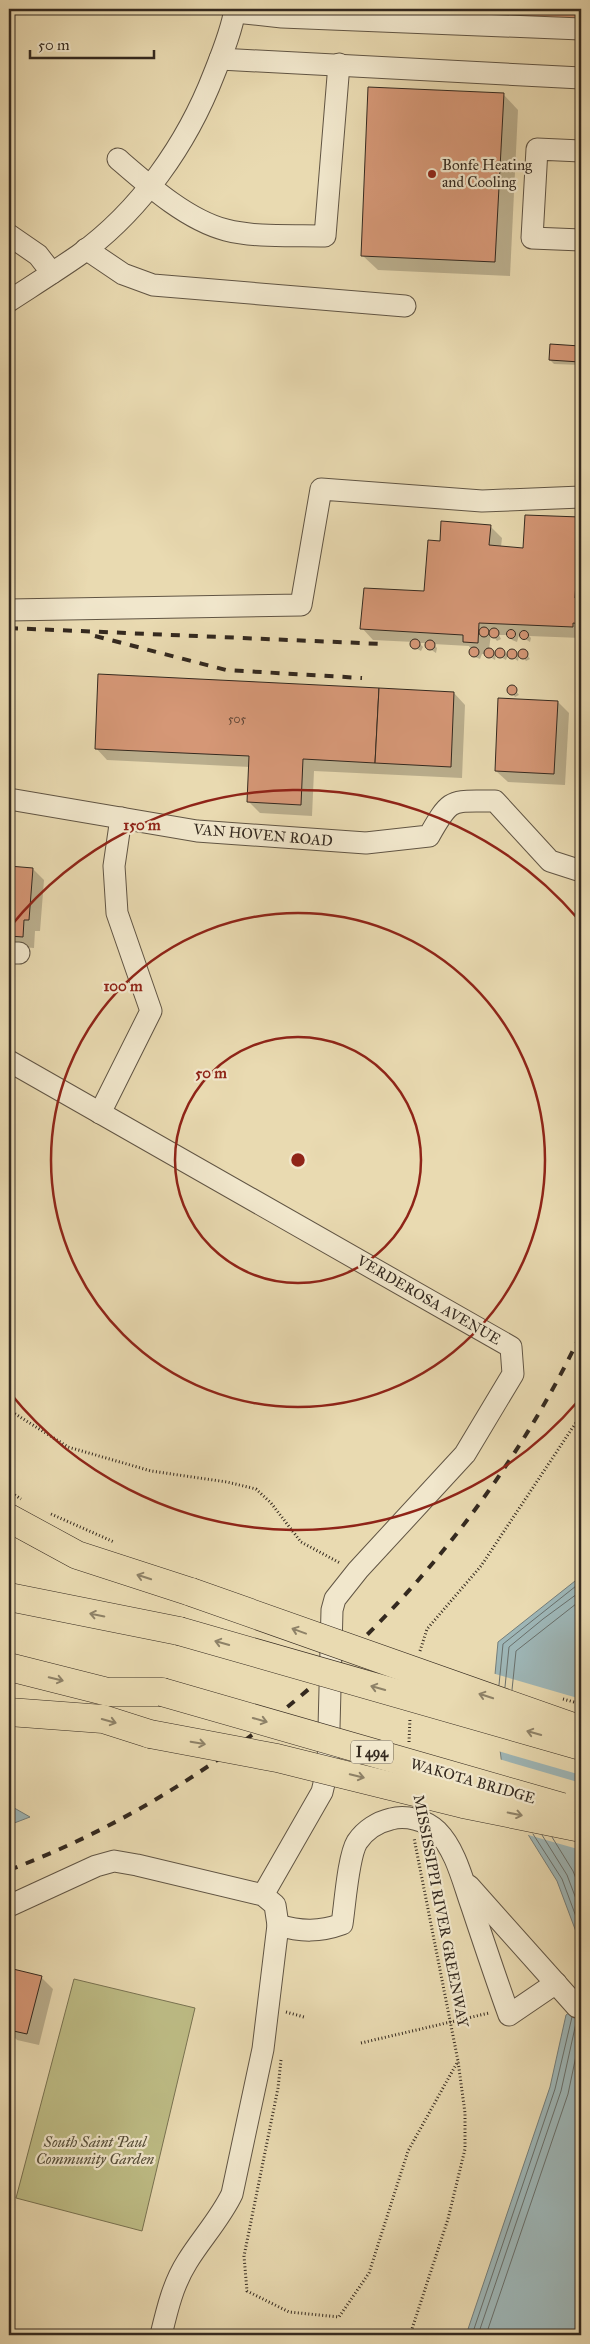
<svg xmlns="http://www.w3.org/2000/svg" width="590" height="2344" font-family="'IM FELL Great Primer',serif">
	<rect width="100%" height="100%" fill="#e9dab1"/>
	<filter id="stains"><feTurbulence type="fractalNoise" baseFrequency=".004" numOctaves="4"/><feColorMatrix values="0 0 0 0 .2 0 0 0 0 .09 0 0 0 0 .02 0 0 0 .5 -.17"/></filter>
	<radialGradient id="worn" r=".72"><stop offset=".6" stop-color="#630" stop-opacity="0"/><stop offset="1" stop-color="#630" stop-opacity=".3"/></radialGradient>
	<path fill="#bebd86" stroke="#797352" d="M74,1979L195,2008L142,2231L16,2198Z"/>
	<g fill="#9eb7b8" stroke="#747e7b">
		<path d="M581,1580V1945L557,1881L529,1836L503,1773L493,1696L498,1642L575,1581Z"/>
		<path d="M9,1805L30,1817L9,1825Z"/>
		<path d="M581,2004V2335H466L550,2087L566,2015Z"/>
	</g>
	<g fill="#e9dab1">
		<path d="M492,1673L581,1699V1775L498,1751L491,1696Z"/>
		<path d="M499,1759L581,1783V1850L525,1834L501,1774Z"/>
	</g>
	<g fill="#0003">
		<path d="M343,9H378L377,15L343,10Z"/>
		<path d="M519,9H581V30L518,16Z"/>
		<path d="M503,94L518,110L510,276L378,270L362,255Z"/>
		<path d="M580,347L581,365L554,364L550,360Z"/>
		<path d="M579,519L581,520V638L529,636L531,638L530,642L519,635L517,642L512,640L508,635H499L501,639L497,641L491,633L489,650L496,655L495,660L485,654H482L480,659L475,657L469,646L433,644L437,648L436,653L427,647L428,643H419L423,647L421,651L412,646L414,642L373,640L362,628L425,593L441,542L490,526L502,538L501,547L524,549Z"/>
		<path d="M499,650L508,655L506,660L497,655Z"/>
		<path d="M521,650H524L530,659L526,661L520,652Z"/>
		<path d="M511,651L519,656L518,661L509,655Z"/>
		<path d="M513,687L519,695L515,697L509,689Z"/>
		<path d="M454,693L465,705L462,778L314,771L312,816L260,813L248,801L250,767L107,760L96,748Z"/>
		<path d="M558,702L569,713L565,785L508,782L496,771Z"/>
		<path d="M9,867L33,869L44,880L40,931H35L34,948L9,946Z"/>
		<path d="M9,1969L41,1977L53,1989L39,2045L17,2040L9,2032V2014L12,2001H9Z"/>
	</g>
	<g fill="none" stroke-linecap="round" stroke-linejoin="round">
		<g stroke="#69706c" stroke-width="1">
			<path d="M499,1685L503,1644L576,1586L581,1585"/>
			<path d="M505,1687L509,1647L543,1619L581,1591"/>
			<path d="M512,1690L516,1651L581,1600"/>
			<path d="M533,1834L562,1879L581,1930"/>
			<path d="M542,1835L567,1875L581,1912"/>
			<path d="M552,1837L573,1871L581,1891"/>
			<path d="M472,2335L555,2089L572,2017"/>
			<path d="M478,2335L561,2091L576,2023L581,2019"/>
			<path d="M486,2335L568,2094L581,2032"/>
		</g>
	</g>
	<g fill="#d59776" stroke="#34291f">
		<path d="M517,9H581V20L517,17Z"/>
		<path d="M368,87L504,93L495,262L361,256Z"/>
		<path d="M550,344L580,346V362L549,360Z"/>
		<path d="M525,515L580,517L575,598H581V624L573,623V627L479,623L478,643L463,642V635L360,629L364,588L424,591L428,540L440,541L441,521L491,525L489,545L523,548Z"/>
		<circle cx="484" cy="632" r="5"/>
		<circle cx="494" cy="633" r="5"/>
		<circle cx="511" cy="634" r="4.5"/>
		<circle cx="524" cy="635" r="4.5"/>
		<circle cx="415" cy="644" r="5"/>
		<circle cx="430" cy="645" r="5"/>
		<circle cx="474" cy="652" r="5"/>
		<circle cx="489" cy="653" r="5"/>
		<circle cx="500" cy="653" r="5"/>
		<circle cx="523" cy="654" r="5"/>
		<circle cx="512" cy="654" r="5"/>
		<path d="M98,674L379,688L375,763L303,759L301,805L247,802L249,756L95,749Z"/>
		<circle cx="512" cy="690" r="5"/>
		<path d="M379,688L454,692L451,767L375,763Z"/>
		<path d="M498,698L558,701L554,774L495,771Z"/>
		<path d="M9,866L33,868L29,920H24L23,937L9,936Z"/>
		<path d="M9,1968L42,1976L27,2034L9,2030V2009L13,1993H9Z"/>
	</g>
	<g fill="none" stroke-linecap="round" stroke-linejoin="round">
		<g stroke="#615544" stroke-width="23">
			<g id="minor">
				<path d="M235,12L282,17L581,29"/>
				<path d="M220,59L581,78"/>
				<path d="M581,151L537,149L532,238L581,240"/>
				<path d="M118,159C148,185 187,220 226,230C257,238 293,235 325,236L339,64"/>
				<path d="M9,235L38,255L52,273"/>
				<path d="M86,249L123,274L153,285L405,306"/>
				<path d="M9,301C32,286 56,271 79,255C140,211 187,144 214,74C222,54 232,30 235,9"/>
				<path d="M9,610L301,605L321,489L482,501L581,497"/>
				<path d="M9,799L197,831L366,843L429,836C452,795 451,802 495,801L550,861L581,871"/>
				<path d="M9,953H19"/>
				<path d="M9,1061L511,1347L513,1374L465,1454L358,1570L335,1599L332,1610L328,1767L322,1792L263,1895"/>
				<path d="M100,1113L151,1011L117,913L114,866L121,818"/>
				<path d="M469,1886L577,2007"/>
				<path d="M9,1906L96,1866L114,1861L137,1865L263,1895L275,1905L278,1925L263,2049L232,2194C220,2219 201,2239 187,2262C173,2284 167,2310 161,2335"/>
				<path d="M278,1925C301,1932 320,1932 342,1924C345,1905 348,1857 357,1842C365,1830 378,1822 391,1819C406,1815 426,1820 437,1831C456,1850 463,1882 472,1907C484,1943 496,1979 509,2015L556,1983"/>
			</g>
		</g>
		<g stroke="#34291f" stroke-width="29">
			<g id="highway">
				<path d="M9,1518L77,1555L191,1592"/>
				<path d="M9,1597L179,1631"/>
				<path d="M9,1667L108,1692H162"/>
				<path d="M9,1712L103,1719L150,1734"/>
			</g>
		</g>
		<g stroke="#34291f" stroke-width="3" stroke-dasharray="1 2.5" stroke-linecap="butt">
			<path d="M9,1410L68,1447L151,1471L227,1482L256,1489L271,1503L301,1542L340,1563"/>
			<path d="M9,1491L21,1499"/>
			<path d="M51,1514L114,1542"/>
			<path d="M420,1651L427,1629L481,1566L581,1415"/>
			<path d="M409,1742L410,1718"/>
			<path d="M286,2012L304,2017"/>
			<path d="M361,2043L489,2013"/>
			<path d="M281,2060L278,2088L244,2256L247,2291L289,2312L339,2317L369,2273L408,2151L458,2061"/>
			<path d="M410,2335L448,2219L465,2149V2113L458,2061L414,1838"/>
		</g>
		<use href="#minor" stroke="#f1e7cc" stroke-width="21"/>
		<use href="#highway" stroke="#e9dab1" stroke-width="28"/>
		<g stroke="#34291f" stroke-width="4" stroke-dasharray="9 9" stroke-linecap="butt">
			<path d="M9,628L383,644"/>
			<path d="M95,636L226,670L362,678"/>
			<path d="M9,1870C256,1777 468,1571 581,1334"/>
		</g>
		<g stroke="#34291f" stroke-width="29" stroke-linecap="butt">
			<g id="highway-bridge">
				<path d="M191,1592L573,1727"/>
				<path d="M179,1631L581,1746"/>
				<path d="M162,1692L562,1807"/>
				<path d="M150,1734L277,1758L463,1804L581,1828"/>
			</g>
		</g>
		<path stroke="#34291f" stroke-width="3" stroke-dasharray="1 2.5" stroke-linecap="butt" d="M563,1699L581,1704"/>
		<use href="#highway-bridge" stroke="#e9dab1" stroke-width="28"/>
	</g>
	<defs><path id="oneway-shaft" d="M-6 0H5M1.5-3L5.5 0L1.5 3" fill="none" stroke-width="1.6" stroke-linecap="round" stroke-linejoin="round" transform="scale(1.25)"/></defs>
	<g stroke="#8e8268">
		<use href="#oneway-shaft" transform="translate(144 1577) rotate(-162)"/>
		<use href="#oneway-shaft" transform="translate(97 1615) rotate(-169)"/>
		<use href="#oneway-shaft" transform="translate(299 1631) rotate(-160)"/>
		<use href="#oneway-shaft" transform="translate(222 1643) rotate(-164)"/>
		<use href="#oneway-shaft" transform="translate(56 1679) rotate(14)"/>
		<use href="#oneway-shaft" transform="translate(378 1688) rotate(-164)"/>
		<use href="#oneway-shaft" transform="translate(486 1696) rotate(-162)"/>
		<use href="#oneway-shaft" transform="translate(260 1720) rotate(16)"/>
		<use href="#oneway-shaft" transform="translate(109 1721) rotate(16)"/>
		<use href="#oneway-shaft" transform="translate(534 1733) rotate(-164)"/>
		<use href="#oneway-shaft" transform="translate(198 1743) rotate(10)"/>
		<use href="#oneway-shaft" transform="translate(357 1776) rotate(14)"/>
		<use href="#oneway-shaft" transform="translate(515 1814) rotate(11)"/>
	</g>
	<g fill="none" stroke="#8f2418" stroke-width="2.5">
		<circle cx="298" cy="1160" r="123"/>
		<circle cx="298" cy="1160" r="247"/>
		<path d="M579 1400A370 370 0 0 1 10 1393M10 927A370 370 0 0 1 579 920"/>
	</g>
	<circle fill="#8f2418" stroke="#f1e7cc" stroke-width="2" cx="432" cy="174" r="5"/>
	<g text-anchor="middle" stroke-width="4.5" stroke-linejoin="round" paint-order="stroke">
		<g font-size="12" fill="#5c4435">
			<text x="237" y="723">505</text>
		</g>
		<rect fill="#f1e7cc" stroke="#6d6253" stroke-width="1" x="351" y="1740.5" width="42" height="23" rx="4"/>
		<g font-size="14" font-weight="bold" fill="#34291f">
			<text x="372" y="1757">I 494</text>
		</g>
		<g font-size="15" fill="#34291f" stroke="#f1e7cc" text-anchor="start">
			<text x="442" y="170">Bonfe Heating<tspan x="442" dy="17">and Cooling</tspan></text>
		</g>
		<g font-size="15" fill="#34291f" stroke="#f1e7cc">
			<text transform="translate(263 835) rotate(5)" y="5">VAN HOVEN ROAD</text>
			<text transform="translate(429 1300) rotate(30)" y="5">VERDEROSA AVENUE</text>
			<text transform="translate(473 1781) rotate(16)" y="5">WAKOTA BRIDGE</text>
			<text transform="translate(441 1911) rotate(79)" y="5">MISSISSIPPI RIVER GREENWAY</text>
		</g>
		<g font-size="15" font-style="italic" fill="#564e39" stroke="#f1e7cc">
			<text x="95" y="2147">South Saint Paul<tspan x="95" dy="17">Community Garden</tspan></text>
		</g>
	</g>
	<circle cx="298" cy="1160" r="8" fill="#8f2418" stroke="#f1e7cc" stroke-width="2.5"/>
	<g font-size="15" text-anchor="middle" font-weight="bold" fill="#8f2418" stroke="#f1e7cc" stroke-width="4.5" stroke-linejoin="round" paint-order="stroke">
		<text x="142" y="830">150 m</text>
		<text x="123" y="991">100 m</text>
		<text x="211" y="1078">50 m</text>
	</g>
	<rect width="590" height="2344" fill="none" stroke="#e9dab1" stroke-width="30"/>
	<rect x="10" y="10" width="570" height="2324" fill="none" stroke="#34291f" stroke-width="2.5"/>
	<rect x="15" y="15" width="560" height="2314" fill="none" stroke="#34291f"/>
	<path d="M30 50v8h124v-8" fill="none" stroke="#34291f" stroke-width="2.5"/>
	<text x="38" y="50" font-size="15" fill="#34291f" stroke="#f1e7cc" stroke-width="4" paint-order="stroke">50 m</text>
	<rect width="100%" height="100%" filter="url(#stains)"/>
	<rect width="100%" height="100%" fill="url(#worn)"/>
</svg>
